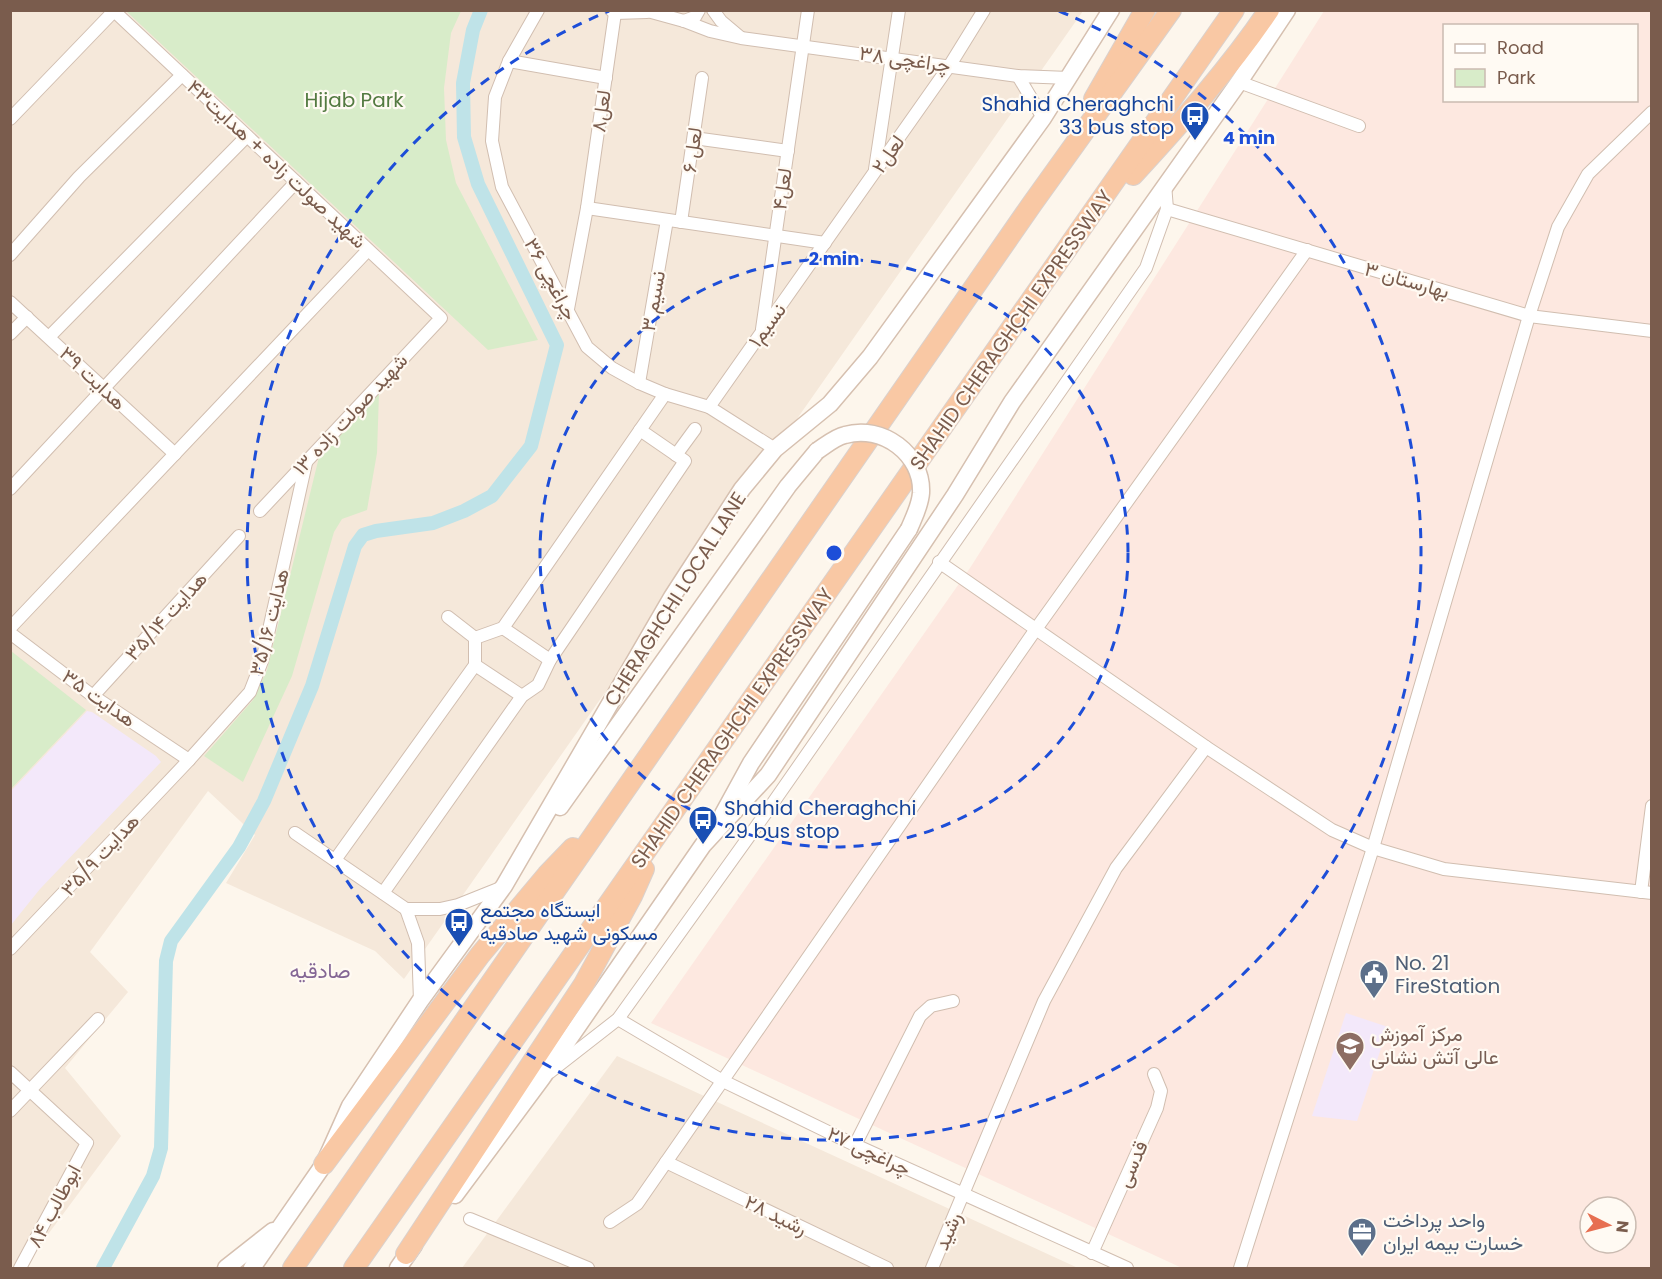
<svg xmlns="http://www.w3.org/2000/svg" width="1662" height="1279" font-family="Poppins,Vazirmatn,sans-serif">
	<rect width="100%" height="100%" fill="#fdf6ec"/>
	<g fill="#f5e8da">
		<path d="M10,11H1083L404,979L375,951L226,883L255,835L208,791L90,952L128,992L65,1068L121,1136L23,1268H10Z"/>
		<path d="M617,1056L1078,1268H462Z"/>
	</g>
	<path fill="#fde8e0" fill-rule="evenodd" d="M1324,11H1651V1268H1182L651,1023L970,568ZM1444,26H1636V100H1444ZM1590,1207H1626V1243H1590Z"/>
	<g fill="#f3e8fa">
		<path d="M87,711L92,712L156,756L161,762L40,889L11,925V791Z"/>
		<path d="M1346,1013L1388,1027L1357,1121L1312,1116Z"/>
	</g>
	<g fill="#d8ecc9">
		<path d="M126,11H461L451,33L444,88L446,140L456,183L538,340L488,350Z"/>
		<path d="M379,393L377,453L367,510L342,519L334,532L292,676L243,782L204,756L253,700L267,670L319,457Z"/>
		<path d="M11,651L86,710L11,789H10Z"/>
	</g>
	<g fill="none" stroke-linecap="round" stroke-linejoin="round">
		<path stroke="#bfe3e8" stroke-width="14" d="M103,1268L153,1176L161,1148L166,961L171,941L239,847L264,801L312,686L355,546L363,535L376,531L433,523L464,511L492,496L531,446L557,345L478,184L464,137L463,83L473,30L481,10"/>
		<g stroke="#d1beb0" stroke-width="14">
			<g id="minor">
				<path d="M113,10L441,318L260,511"/>
				<path d="M538,10L509,61L495,97L492,141L502,187L587,347L612,368L639,383L665,394L709,407L775,449"/>
				<path d="M611,10L615,13L647,12"/>
				<path d="M644,10L684,21L710,31L741,38L1018,76L1069,78"/>
				<path d="M713,10L721,21L740,37"/>
				<path d="M684,21L695,17L699,10"/>
				<path d="M509,61L606,78"/>
				<path d="M1018,76L1043,118"/>
				<path d="M1239,82L1359,126"/>
				<path d="M10,119L114,11"/>
				<path d="M694,138L788,151"/>
				<path d="M875,169L899,10"/>
				<path d="M587,208L825,243"/>
				<path d="M1167,209L1529,316L1652,331"/>
				<path d="M681,222L702,78"/>
				<path d="M10,255L79,177L182,75"/>
				<path d="M10,302L175,454"/>
				<path d="M568,309L587,208L615,13"/>
				<path d="M762,329L808,10"/>
				<path d="M10,334L27,317"/>
				<path d="M49,337L247,136"/>
				<path d="M639,383L667,220"/>
				<path d="M709,407L950,65L984,10"/>
				<path d="M676,455L695,429"/>
				<path d="M10,489L296,182"/>
				<path d="M939,562L1206,747L1332,830L1373,848L1444,869L1652,893"/>
				<path d="M448,617L475,638"/>
				<path d="M10,628L368,250"/>
				<path d="M503,628L550,660"/>
				<path d="M10,633L93,696L189,760"/>
				<path d="M475,665L522,696"/>
				<path d="M93,696L239,536"/>
				<path d="M295,833L406,909H440L458,905L503,887"/>
				<path d="M335,860L475,665V638L503,628L665,394"/>
				<path d="M1641,892L1652,806"/>
				<path d="M383,893L522,696L538,685L550,660L685,461L640,430"/>
				<path d="M406,909L418,943L420,1001"/>
				<path d="M10,949L189,760L250,692L262,661L306,463"/>
				<path d="M618,1019L721,1080L855,1145L1127,1268"/>
				<path d="M10,1072L87,1143L20,1268"/>
				<path d="M550,1072L618,1019L768,810L1146,268L1167,209L1165,184"/>
				<path d="M10,1111L98,1019"/>
				<path d="M855,1145L920,1016L931,1006L953,1001"/>
				<path d="M666,1162L887,1268"/>
				<path d="M470,1219L588,1268"/>
				<path d="M610,1222L637,1204L1036,629L1307,250"/>
				<path d="M1092,1253L1157,1108L1161,1091L1154,1074"/>
				<path d="M932,1268L1044,1001L1116,868L1206,747"/>
				<path d="M1240,1268L1373,848L1529,316L1558,227L1588,174L1652,112"/>
			</g>
		</g>
		<g stroke="#d6c0b0" stroke-width="19">
			<g id="secondary">
				<path d="M560,807L788,486L817,451"/>
				<path d="M723,814L751,763L909,529"/>
				<path d="M455,1195L542,1078L703,845L768,775L955,495L1012,402L1239,82L1287,10"/>
				<path d="M226,1268L273,1231"/>
				<path d="M252,1268L324,1164L350,1106L420,1001L504,886L672,597L742,489L775,449L830,404L870,357L1043,118L1111,10"/>
				<path d="M398,1268L414,1245"/>
			</g>
		</g>
		<g stroke="#dad1cd" stroke-width="22">
			<g id="trunk">
				<path d="M1094,99L1145,10"/>
				<path d="M1133,175C1180,124 1230,68 1269,10"/>
				<path d="M324,1164L480,955L547,875L573,848"/>
				<path d="M406,1254L584,984L632,896L644,869"/>
				<path d="M293,1268L1032,204L1171,10"/>
				<path d="M354,1268L1234,10"/>
			</g>
		</g>
		<use href="#minor" stroke="#fff" stroke-width="12"/>
		<use href="#secondary" stroke="#fff" stroke-width="16"/>
		<use href="#trunk" stroke="#f9c8a4" stroke-width="20"/>
		<g stroke="#d6c0b0" stroke-width="19" stroke-linecap="butt">
			<path id="secondary-bridge" d="M817,451C825,446 835,437 845,435C882,424 923,454 921,493C920,506 914,517 909,529"/>
		</g>
		<use href="#secondary-bridge" stroke="#fff" stroke-width="16"/>
	</g>
	<g fill="none" stroke="#1d4ed8" stroke-width="3" stroke-dasharray="10 8">
		<circle cx="834" cy="553" r="294"/>
		<path d="M1059 11A587 587 0 1 1 609 11"/>
	</g>
	<defs>
		<g id="bus-pin" transform="scale(1.5)"><path d="M0 17L-7.5 6A9.5 9.5 0 1 1 7.5 6Z" fill="#1a4fb4" stroke="#fffaf3"/><path d="M-5-6H5V4H4V6H2V4H-2V6H-4V4H-5ZM-3.5-4V0h7V-4ZM-3.5 1.2v1.5H-2V1.2ZM2 1.2v1.5H3.5V1.2Z" fill="#fff"/></g>
		<g id="civic-pin" transform="scale(1.5)"><path d="M0 17L-7.5 6A9.5 9.5 0 1 1 7.5 6Z" fill="#5c6f8a" stroke="#fffaf3"/><path d="M-.6-6.5H3V-4.5H.6V-3L4-1V1h2V6H-6V1h2V-1L-.6-3ZM-1.2 2.5V6h2.4V2.5Z" fill="#fff"/></g>
		<g id="university-pin" transform="scale(1.5)"><path d="M0 17L-7.5 6A9.5 9.5 0 1 1 7.5 6Z" fill="#8d6e63" stroke="#fffaf3"/><path d="M0-5L7-2L0 1L-7-2ZM-4 1L0 2.5L4 1V4Q0 6-4 4Z" fill="#fff"/></g>
		<g id="office-pin" transform="scale(1.5)"><path d="M0 17L-7.5 6A9.5 9.5 0 1 1 7.5 6Z" fill="#5c6f8a" stroke="#fffaf3"/><path d="M-6-3h4V-5.5h4V-3h4V5H-6ZM-1-4.5V-3h2v-1.5ZM-6 0V1H6V0Z" fill="#fff"/></g>
	</defs>
	<g fill-rule="evenodd">
		<use href="#bus-pin" x="1195" y="116"/>
		<use href="#bus-pin" x="703" y="820"/>
		<use href="#bus-pin" x="459" y="922"/>
		<use href="#civic-pin" x="1374" y="974"/>
		<use href="#university-pin" x="1350" y="1046"/>
		<use href="#office-pin" x="1362" y="1232"/>
	</g>
	<g text-anchor="middle" stroke-width="4.5" stroke-linejoin="round" paint-order="stroke">
		<g font-size="20" fill="#7a5c4d" stroke="#fffaf3">
			<text transform="translate(905 59) rotate(8)" y="7">چراغچی ۳۸</text>
			<text transform="translate(601 111) rotate(-82)" y="7">لعل۸</text>
			<text transform="translate(692 150) rotate(-82)" y="7">لعل ۶</text>
			<text transform="translate(888 154) rotate(-55)" y="7">لعل۲</text>
			<text transform="translate(277 164) rotate(43)" y="7">شهید صولت زاده + هدایت۴۳</text>
			<text transform="translate(782 189) rotate(-82)" y="7">لعل۴</text>
			<text transform="translate(551 279) rotate(62)" y="7">چراغچی ۳۶</text>
			<text transform="translate(1407 280) rotate(16)" y="7">بهارستان ۳</text>
			<text transform="translate(653 301) rotate(-80)" y="7">نسیم ۳</text>
			<text transform="translate(767 325) rotate(-54)" y="7">نسیم۱</text>
			<text transform="translate(1011 330) rotate(-55)" y="7">SHAHID CHERAGHCHI EXPRESSWAY</text>
			<text transform="translate(93 378) rotate(43)" y="7">هدایت ۳۹</text>
			<text transform="translate(350 414) rotate(-47)" y="7">شهید صولت زاده ۱۳</text>
			<text transform="translate(675 599) rotate(-58)" y="7">CHERAGHCHI LOCAL LANE</text>
			<text transform="translate(166 616) rotate(-48)" y="7">هدایت ۳۵/۱۴</text>
			<text transform="translate(269 622) rotate(-76)" y="7">هدایت ۳۵/۱۶</text>
			<text transform="translate(99 698) rotate(35)" y="7">هدایت ۳۵</text>
			<text transform="translate(732 728) rotate(-55)" y="7">SHAHID CHERAGHCHI EXPRESSWAY</text>
			<text transform="translate(100 855) rotate(-47)" y="7">هدایت ۳۵/۹</text>
			<text transform="translate(869 1151) rotate(25)" y="7">چراغچی ۲۷</text>
			<text transform="translate(1132 1164) rotate(-66)" y="7">قدسی</text>
			<text transform="translate(54 1206) rotate(-62)" y="7">ابوطالب ۸۴</text>
			<text transform="translate(776 1215) rotate(26)" y="7">رشید ۲۸</text>
			<text transform="translate(948 1231) rotate(-67)" y="7">رشید</text>
		</g>
		<g font-size="20" fill="#537a41" stroke="#fffaf3">
			<text x="354" y="107">Hijab Park</text>
		</g>
		<g font-size="20" fill="#164399" stroke="#fffaf3" text-anchor="start">
			<text x="1174" y="111" text-anchor="end">Shahid Cheraghchi<tspan x="1174" dy="23">33 bus stop</tspan></text>
			<text x="724" y="815">Shahid Cheraghchi<tspan x="724" dy="23">29 bus stop</tspan></text>
			<text x="480" y="917">ایستگاه مجتمع<tspan x="480" dy="23">مسکونی شهید صادقیه</tspan></text>
		</g>
		<g font-size="20" fill="#4e5e75" stroke="#fffaf3" text-anchor="start">
			<text x="1395" y="970">No. 21<tspan x="1395" dy="23">FireStation</tspan></text>
			<text x="1383" y="1227">واحد پرداخت<tspan x="1383" dy="23">خسارت بیمه ایران</tspan></text>
		</g>
		<g font-size="20" fill="#785e54" stroke="#fffaf3" text-anchor="start">
			<text x="1371" y="1041">مرکز آموزش<tspan x="1371" dy="23">عالی آتش نشانی</tspan></text>
		</g>
		<g font-size="21" fill="#846695" stroke="#fffaf3">
			<text x="320" y="978">صادقیه</text>
		</g>
	</g>
	<circle cx="834" cy="553" r="9" fill="#1d4ed8" stroke="#fffaf3" stroke-width="3"/>
	<g font-size="18" text-anchor="middle" font-weight="bold" fill="#1d4ed8" stroke="#fffaf3" stroke-width="4.5" stroke-linejoin="round" paint-order="stroke">
		<text x="1249" y="144">4 min</text>
		<text x="834" y="265">2 min</text>
	</g>
	<rect width="1662" height="1279" fill="none" stroke="#7a5c4d" stroke-width="24"/>
	<rect x="1443" y="24" width="195" height="78" fill="#fffaf3" stroke="#cabbb1" stroke-width="1.5"/>
	<rect x="1455" y="44" width="30" height="9" fill="#ffffff" stroke="#cabbb1" stroke-width="1.5"/>
	<text x="1497" y="54" font-size="18" fill="#7a5c4d">Road</text>
	<rect x="1455" y="69" width="30" height="18" fill="#d8ecc9" stroke="#cabbb1" stroke-width="1.5"/>
	<text x="1497" y="84" font-size="18" fill="#7a5c4d">Park</text>
	<g transform="translate(1608 1225) rotate(96)"><circle r="28" fill="#fffaf3" stroke="#cabbb1" stroke-width="1.5"/>
	<path d="M0-4.5L10 22L0 15L-10 22Z" fill="#e76f51"/>
	<text y="-9" font-size="16" font-weight="bold" text-anchor="middle" fill="#7a5c4d">N</text>
	</g>
</svg>
